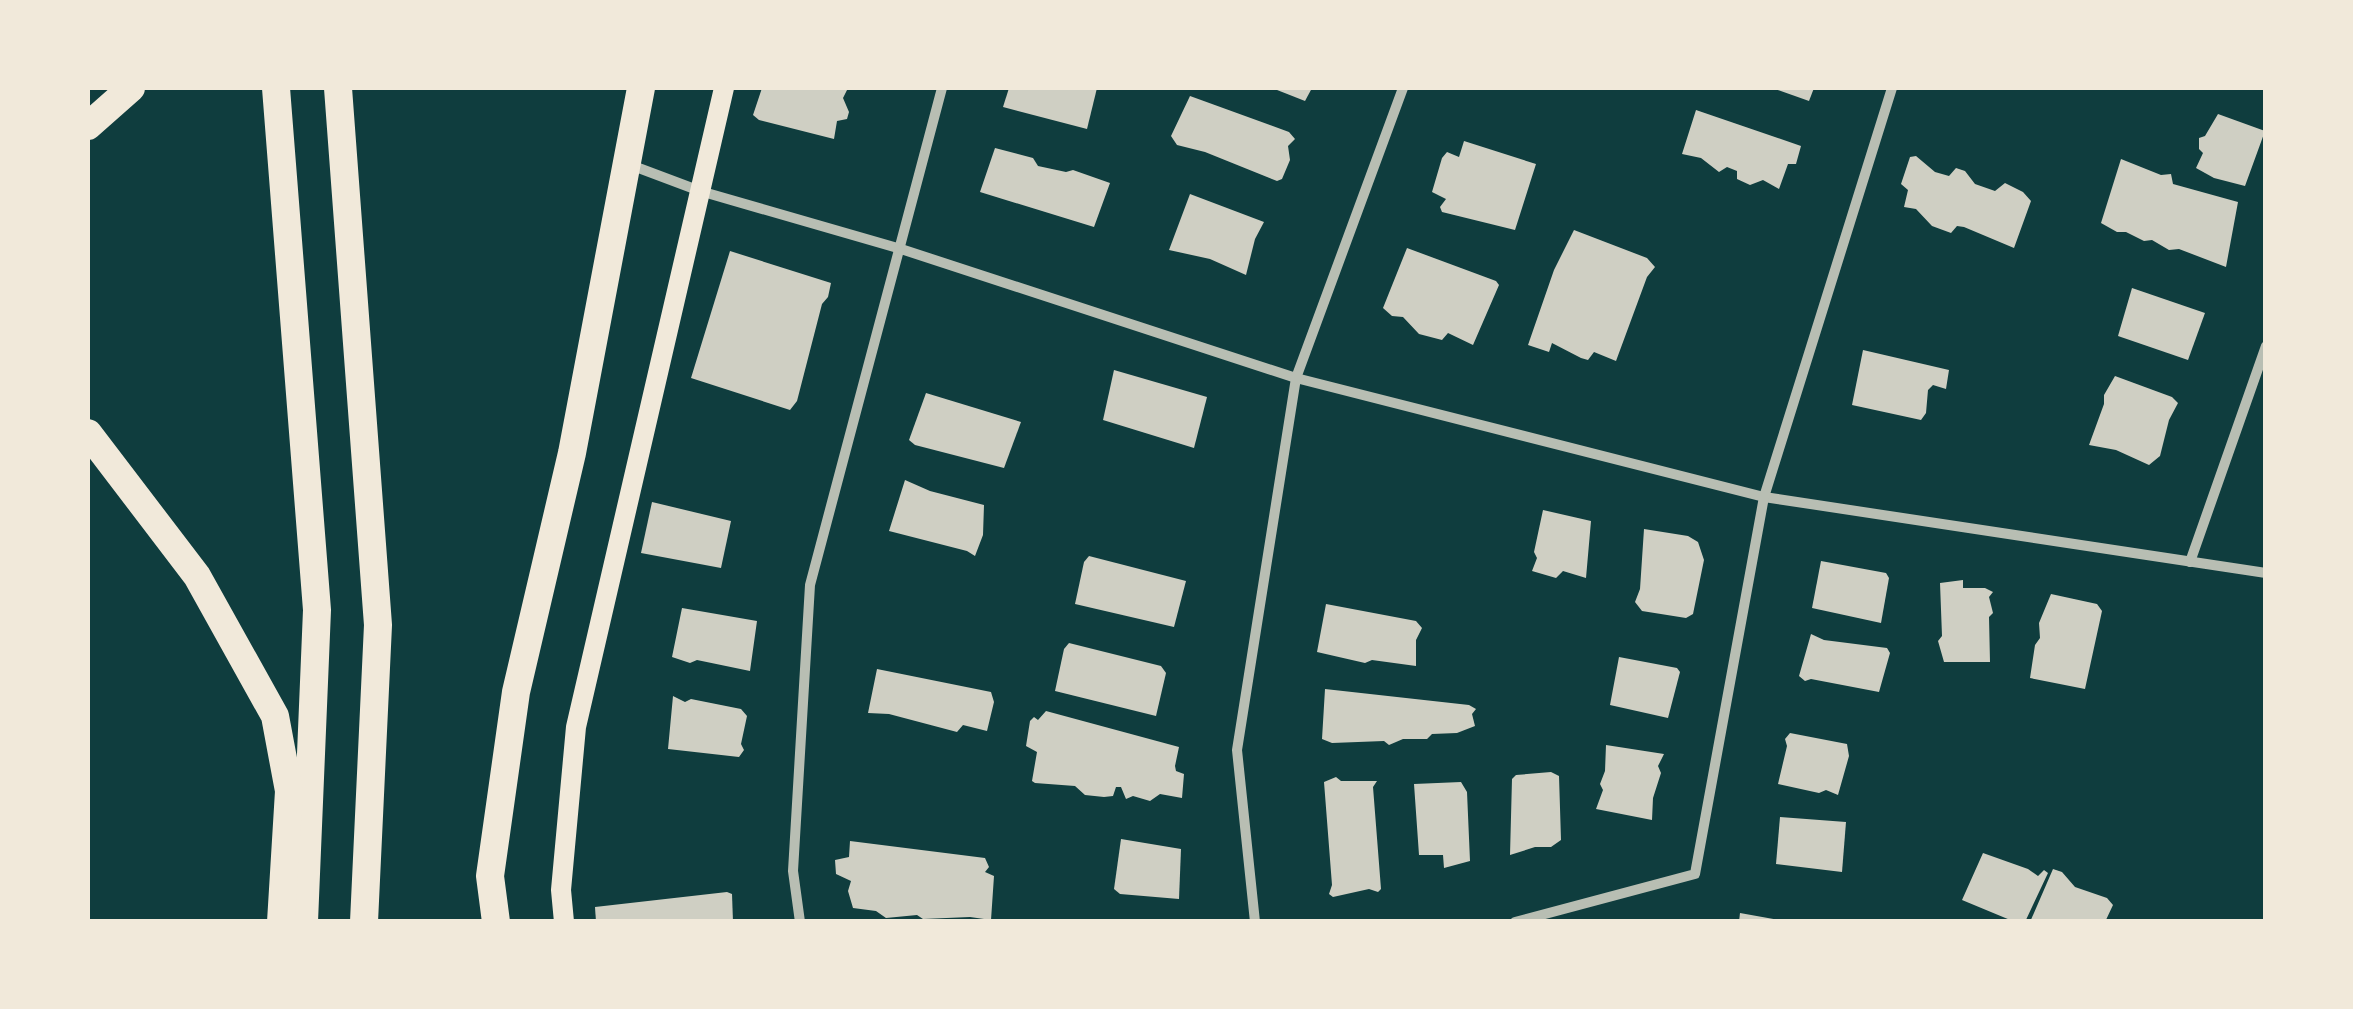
<svg xmlns="http://www.w3.org/2000/svg" width="2353" height="1009" font-family="Rubik,sans-serif">
	<rect width="100%" height="100%" fill="#0f3d3e"/>
	<g fill="#cfcfc3">
		<path d="M762,88H848L843,98L849,112L847,119L837,121L834,139L759,120L753,115Z"/>
		<path d="M1009,88H1097L1087,129L1003,107Z"/>
		<path d="M1272,88H1312L1305,101Z"/>
		<path d="M1772,88H1814L1809,101Z"/>
		<path d="M1190,96L1289,132L1295,139L1288,146L1290,160L1282,179L1277,181L1205,152L1177,145L1171,136Z"/>
		<path d="M1696,110L1801,146L1796,164H1788L1779,189L1763,180L1750,185L1737,179V171L1727,167L1719,172L1701,158L1682,154Z"/>
		<path d="M2218,114L2265,131L2245,186L2214,178L2196,168L2203,153L2199,149V138L2205,136Z"/>
		<path d="M1464,141L1536,164L1515,230L1442,212L1440,207L1446,199L1432,192L1442,158L1447,152L1459,157Z"/>
		<path d="M995,148L1033,158L1038,166L1066,172L1073,170L1110,183L1094,227L980,192Z"/>
		<path d="M1916,156L1935,172L1949,176L1956,168L1965,171L1975,184L1995,191L2005,183L2023,192L2031,201L2014,248L1964,227L1957,226L1951,233L1932,226L1916,209L1904,207L1908,190L1901,184L1910,157Z"/>
		<path d="M2121,159L2161,175L2171,174L2173,184L2238,202L2226,267L2179,249L2169,250L2152,240L2144,241L2126,232H2117L2101,223Z"/>
		<path d="M1190,194L1264,222L1255,239L1246,275L1210,259L1169,250Z"/>
		<path d="M1574,230L1647,258L1655,267L1647,277L1616,361L1594,352L1588,360L1581,358L1552,343L1549,352L1528,345L1554,270Z"/>
		<path d="M1407,248L1496,281L1499,285L1473,345L1448,333L1442,340L1419,334L1403,317L1392,316L1383,308Z"/>
		<path d="M730,251L831,283L828,297L822,304L797,401L790,410L691,378Z"/>
		<path d="M2132,288L2205,313L2188,360L2118,336Z"/>
		<path d="M1863,350L1949,370L1946,389L1933,385L1928,390L1926,413L1921,420L1852,405Z"/>
		<path d="M1114,370L1207,397L1194,448L1103,420Z"/>
		<path d="M2115,376L2172,397L2178,403L2169,420L2160,456L2149,465L2116,450L2089,445L2104,404V395Z"/>
		<path d="M926,393L1021,422L1004,468L915,445L909,440Z"/>
		<path d="M905,480L930,491L984,505L983,535L975,556L967,551L889,531Z"/>
		<path d="M652,502L731,521L721,568L641,553Z"/>
		<path d="M1543,510L1591,521L1586,578L1563,571L1556,578L1532,571L1537,558L1534,552Z"/>
		<path d="M1644,529L1688,536L1698,542L1704,560L1693,614L1686,618L1642,611L1635,602L1640,589Z"/>
		<path d="M1089,556L1186,581L1174,627L1075,604L1084,562Z"/>
		<path d="M1821,561L1886,573L1889,578L1881,623L1812,608Z"/>
		<path d="M1963,580V588H1985L1993,592L1989,597L1993,613L1989,617L1990,662H1944L1938,641L1942,636L1940,583Z"/>
		<path d="M2051,594L2097,604L2102,611L2085,689L2030,678L2035,645L2040,638L2039,623Z"/>
		<path d="M1326,604L1416,621L1422,628L1416,640V666L1372,660L1365,663L1317,652Z"/>
		<path d="M682,608L757,621L750,671L697,660L690,663L672,657Z"/>
		<path d="M1811,634L1824,640L1887,648L1890,653L1879,692L1811,679L1805,681L1799,676Z"/>
		<path d="M1069,643L1161,666L1166,673L1156,716L1055,691L1064,649Z"/>
		<path d="M1619,657L1677,668L1680,672L1668,718L1610,705Z"/>
		<path d="M877,669L991,692L994,702L987,731L963,725L957,732L889,714L868,713Z"/>
		<path d="M1325,689L1469,705L1476,709L1472,714L1475,726L1457,733L1432,734L1427,739H1403L1389,745L1384,741L1332,743L1322,739Z"/>
		<path d="M673,696L685,702L691,699L741,709L747,716L741,744L744,750L739,757L668,749Z"/>
		<path d="M1046,711L1179,747L1175,766L1176,771L1184,774L1182,798L1160,794L1150,801L1133,796L1126,799L1121,787H1116L1113,796L1104,797L1085,795L1075,786L1035,783L1032,781L1037,752L1026,746L1030,721L1034,717L1038,720Z"/>
		<path d="M1790,733L1847,744L1849,756L1838,795L1826,790L1819,793L1778,784L1787,746L1785,739Z"/>
		<path d="M1606,745L1664,754L1658,766L1661,773L1653,798L1652,820L1596,809L1603,790L1600,784L1605,771Z"/>
		<path d="M1551,772L1559,776L1561,840L1551,847H1535L1510,855L1512,779L1516,775Z"/>
		<path d="M1336,777L1341,781H1377L1373,787L1381,889L1378,892L1369,889L1333,897L1329,894L1332,885L1324,782Z"/>
		<path d="M1461,782L1467,792L1470,861L1444,868L1443,855H1419L1414,784Z"/>
		<path d="M1780,817L1846,822L1842,872L1776,864Z"/>
		<path d="M1121,839L1181,849L1179,899L1120,894L1114,889Z"/>
		<path d="M850,841L985,858L989,867L985,872L994,876L991,920L970,917L923,919L917,915L886,918L876,911L853,908L848,891L851,881L836,874L835,860L849,857Z"/>
		<path d="M1983,853L2028,869L2038,876L2044,870L2048,873L2025,922H2015L1962,900Z"/>
		<path d="M2053,869L2062,872L2075,887L2107,898L2113,905L2105,922H2030Z"/>
		<path d="M727,892L732,894L733,922H596L595,907Z"/>
		<path d="M1740,913L1779,920V922H1739Z"/>
	</g>
	<g fill="none" stroke-linecap="round" stroke-linejoin="round">
		<g stroke="#b8beb3" stroke-width="10">
			<path d="M628,164L700,191L901,249L1296,378L1764,497L2266,573"/>
			<path d="M2190,562L2266,346"/>
			<path d="M800,922L793,871L810,585L942,88"/>
			<path d="M1255,922L1237,750L1296,378L1403,88"/>
			<path d="M1515,922L1695,874L1764,497L1892,88"/>
		</g>
		<path stroke="#f1e9da" stroke-width="20" d="M564,922L561,890L576,727L724,88"/>
		<g stroke="#f1e9da" stroke-width="28">
			<path d="M276,88L317,610L304,922"/>
			<path d="M338,88L378,625L364,922"/>
			<path d="M88,126L131,88"/>
			<path d="M88,433L197,576L275,716L289,791L281,922"/>
			<path d="M496,922L490,876L516,692L572,453L641,88"/>
		</g>
	</g>
	<rect width="2353" height="1009" fill="none" stroke="#f1e9da" stroke-width="180"/>
</svg>
